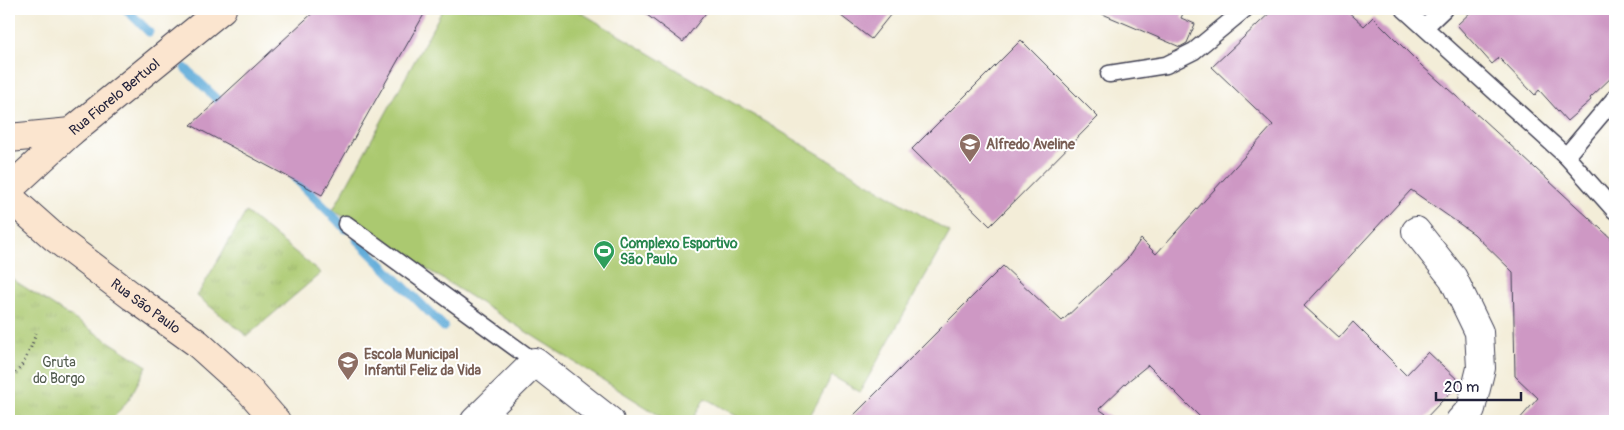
<svg xmlns="http://www.w3.org/2000/svg" width="1624" height="430" font-family="Pangolin,sans-serif">
	<defs>
		<pattern id="grass-tufts" width="24" height="20" patternUnits="userSpaceOnUse" patternTransform="scale(1.25)"><rect width="24" height="20" fill="#abc970"/><path d="M3 7l-1-3M5 7V3M7 7l1-3M15 17l-1-3M17 17v-4M19 17l1-3" fill="none" stroke="#93ac62"/></pattern>
	</defs>
	<rect width="100%" height="100%" fill="#fff"/>
	<filter id="ink" filterUnits="userSpaceOnUse"><feTurbulence type="fractalNoise" baseFrequency=".02" numOctaves="2"/><feDisplacementMap in="SourceGraphic" scale="10" xChannelSelector="R" yChannelSelector="G"/><feConvolveMatrix kernelMatrix="1 2 1 2 8 2 1 2 1" color-interpolation-filters="sRGB"/></filter>
	<filter id="wash" filterUnits="userSpaceOnUse"><feTurbulence type="fractalNoise" baseFrequency=".0096" numOctaves="4" result="noise"/><feDisplacementMap in="SourceGraphic" scale="20" xChannelSelector="R" yChannelSelector="G"/><feGaussianBlur stdDeviation="1.12" result="paint"/><feColorMatrix in="noise" values="0 0 0 0 0 0 0 0 0 0 0 0 0 0 0 0 0 1.4 0 .05"/><feComposite in="paint" operator="in"/></filter>
	<g filter="url(#wash)">
		<rect width="100%" height="100%" fill="#f3edd8"/>
		<g fill="url(#grass-tufts)" stroke="#667656">
			<path d="M246,212L321,273L247,336L197,296Z"/>
			<path d="M9,277L147,366L129,399L111,421H9Z"/>
		</g>
		<path fill="#abc970" stroke="#667656" d="M443,9H575L950,232L860,392L832,376L807,421H745L705,398L692,421H668L333,210Z"/>
		<g fill="none" stroke-linecap="round" stroke-linejoin="round">
			<g stroke="#61acd9" stroke-width="9">
				<path d="M126,9L149,32"/>
				<path d="M185,68L226,108"/>
				<path d="M293,176L346,229"/>
				<path d="M357,240L444,327"/>
			</g>
		</g>
		<g id="blocks">
			<g fill="#ce98c4">
				<path d="M317,9H427L322,195L191,125Z"/>
				<path d="M639,9H709L683,42Z"/>
				<path d="M832,9H895L871,39Z"/>
				<path d="M1091,9H1185L1181,18L1195,24L1187,43L1180,47Z"/>
				<path d="M1274,9H1345L1364,26L1373,17L1422,66L1482,119L1615,242V421H1518L1538,398L1515,376L1513,272L1474,234L1411,190L1304,306L1339,338L1353,322L1406,375L1428,352L1460,382L1423,421H1204L1148,365L1127,382L1099,409L1116,421H848L1003,266L1062,321L1127,259L1141,239L1156,254L1273,125L1212,67Z"/>
				<path d="M1474,9H1615V74L1590,98L1591,100L1567,121L1539,90L1535,95L1499,58L1492,64L1457,25Z"/>
				<path d="M1021,40L1098,117L990,226L912,149Z"/>
			</g>
		</g>
	</g>
	<g filter="url(#ink)">
		<use href="#blocks" fill-opacity="0" stroke="#414053" stroke-width="1"/>
		<g fill="none" stroke-linecap="round" stroke-linejoin="round">
			<g stroke="#414053" stroke-width="19">
				<g id="lane">
					<path d="M1404,9L1566,156L1615,211"/>
					<path d="M1425,27L1444,9"/>
					<path d="M1109,74L1166,65L1194,51L1245,9"/>
					<path d="M1566,156L1615,98"/>
					<path d="M346,224L535,362"/>
				</g>
			</g>
			<g stroke="#414053" stroke-width="30">
				<g id="street">
					<path d="M1416,231L1453,278L1479,332L1481,368L1471,409L1460,421"/>
					<path d="M475,421L535,362L610,421"/>
				</g>
			</g>
			<g stroke="#414053" stroke-width="30">
				<g id="secondary">
					<path d="M9,138L71,132"/>
					<path id="s1" d="M9,189L71,132L222,9"/>
					<path id="s2" d="M9,197L54,237L133,297L197,343L249,390L276,421"/>
				</g>
			</g>
			<path stroke="#414053" stroke-width="3" stroke-dasharray="1 4" stroke-linecap="butt" d="M9,381C23,367 30,352 36,333"/>
			<use href="#lane" stroke="#fff" stroke-width="16"/>
			<use href="#street" stroke="#fff" stroke-width="28"/>
			<use href="#secondary" stroke="#fbe5cf" stroke-width="28"/>
		</g>
	</g>
	<defs>
		<g id="school-pin" transform="scale(1.125)"><path d="M0 17L-7.5 6A9.5 9.5 0 1 1 7.5 6Z" fill="#8d6e63" stroke="#fff"/><path d="M0-5L7-2L0 1L-7-2ZM-4 1L0 2.5L4 1V4Q0 6-4 4Z" fill="#fff"/></g>
		<g id="stadium-pin" transform="scale(1.125)"><path d="M0 17L-7.5 6A9.5 9.5 0 1 1 7.5 6Z" fill="#2e9e5b" stroke="#fff"/><path d="M0-5a6.5 5 0 1 0 0 10a6.5 5 0 1 0 0-10ZM-3.5-1.8h7v3.6h-7Z" fill="#fff"/></g>
	</defs>
	<g fill-rule="evenodd">
		<use href="#school-pin" x="970" y="144"/>
		<use href="#stadium-pin" x="604" y="251"/>
		<use href="#school-pin" x="348" y="362"/>
	</g>
	<g text-anchor="middle" stroke-width="4" stroke-linejoin="round" paint-order="stroke">
		<g font-size="14" fill="#22223b" stroke="#fff">
			<text dy="5" stroke="none"><textPath href="#s1" startOffset="140">Rua Fiorelo Bertuol</textPath></text>
			<text dy="5" stroke="none"><textPath href="#s2" startOffset="175">Rua São Paulo</textPath></text>
		</g>
		<g font-size="14" font-weight="bold" fill="#785e54" stroke="#fff" text-anchor="start">
			<text x="986" y="149">Alfredo Aveline</text>
			<text x="364" y="359">Escola Municipal<tspan x="364" dy="16">Infantil Feliz da Vida</tspan></text>
		</g>
		<g font-size="14" font-weight="bold" fill="#27864d" stroke="#fff" text-anchor="start">
			<text x="620" y="248">Complexo Esportivo<tspan x="620" dy="16">São Paulo</tspan></text>
		</g>
		<g font-size="14" fill="#525c4e" stroke="#fff">
			<text x="59" y="367">Gruta<tspan x="59" dy="16">do Borgo</tspan></text>
		</g>
	</g>
	<rect width="1624" height="430" fill="none" stroke="#fff" stroke-width="30"/>
	<path d="M1436 392v8h85v-8" fill="none" stroke="#22223b" stroke-width="2.5"/>
	<text x="1444" y="392" font-size="15" fill="#22223b" stroke="#ffffff" stroke-width="4" paint-order="stroke">20 m</text>
</svg>
